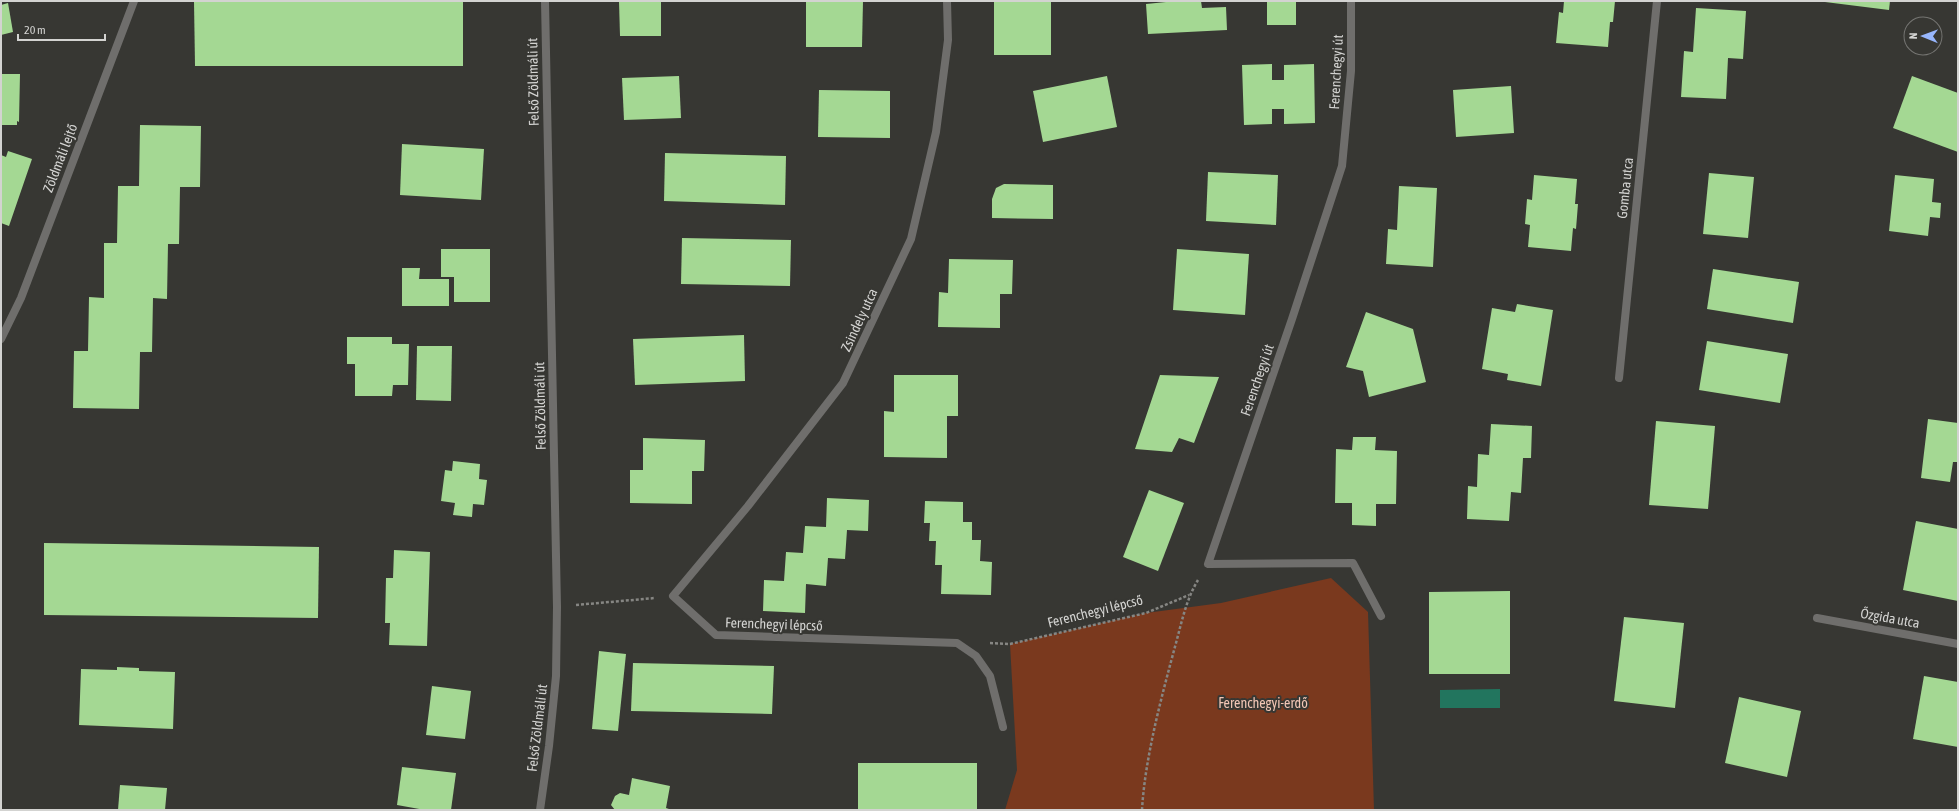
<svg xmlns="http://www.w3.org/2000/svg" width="1959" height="811" font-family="'Asap Condensed',sans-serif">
	<rect width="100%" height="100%" fill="#373733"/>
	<path fill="#7a391e" d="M1331,578L1368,612L1374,810H1005L1017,770L1010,644L1146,613L1221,603Z"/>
	<path fill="#22755e" d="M1500,689V708H1440V690Z"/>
	<g fill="#a4d893">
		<path d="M194,1H463V66H195Z"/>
		<path d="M619,1H661V36H620Z"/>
		<path d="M806,1H863L862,47H806Z"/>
		<rect x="994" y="1" width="57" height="54"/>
		<path d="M1176,1H1201L1202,8L1226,7L1227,30L1148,34L1146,4Z"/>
		<rect x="1267" y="1" width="29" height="24"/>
		<path d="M1564,1H1615L1613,22H1610L1608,47L1556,43L1559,12L1563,13Z"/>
		<path d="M1817,1H1890L1889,10Z"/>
		<path d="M8,3L13,32L1,35V5Z"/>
		<path d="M1696,8L1746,11L1743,59L1728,58L1726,99L1681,97L1684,51L1693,52Z"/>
		<path d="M1272,64V80H1284V65L1314,64L1315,123L1284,124V109H1272V124L1244,125L1242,65Z"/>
		<path d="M1,74H20L19,122L17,121V125H1Z"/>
		<path d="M679,76L681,118L624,120L622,78Z"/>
		<path d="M1107,76L1117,127L1043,142L1033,91Z"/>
		<path d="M1912,76L1958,93V152L1893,128Z"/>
		<path d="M1511,86L1514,133L1456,137L1453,90Z"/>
		<path d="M819,90L890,91V138L818,137Z"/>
		<path d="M140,125L201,126L200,187H180L179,244H168L167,299L153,298L152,352H140L139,409L73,408L74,351H88L89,297L104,298V243H117L118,186H139Z"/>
		<path d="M402,144L484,149L481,200L400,195Z"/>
		<path d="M8,151L32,159L9,226L1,223V155L6,157Z"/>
		<path d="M665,153L786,156L785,205L664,201Z"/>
		<path d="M1208,172L1278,175L1276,225L1206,221Z"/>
		<path d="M1709,173L1754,177L1748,238L1703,234Z"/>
		<path d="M1534,175L1577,179L1575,204H1578L1576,229L1573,228L1571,251L1528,247L1530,225L1525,224L1527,199L1532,200Z"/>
		<path d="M1895,175L1934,179L1932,202L1941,203L1940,218L1930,217L1928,236L1889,231Z"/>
		<path d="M1004,184L1053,185V219L992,218V199L996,188Z"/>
		<path d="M1399,186L1437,188L1433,267L1386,264L1388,229L1397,230Z"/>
		<path d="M682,238L791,240L790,286L681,284Z"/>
		<path d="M441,249H490V302H454V277H441Z"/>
		<path d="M1177,249L1249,254L1245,315L1173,310Z"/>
		<path d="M949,259L1013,260L1012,294H1000V328L938,327L939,292L948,293Z"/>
		<path d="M402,268H420L419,279H449V306H402Z"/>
		<path d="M1713,269L1799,282L1793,323L1707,309Z"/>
		<path d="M1517,304L1553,310L1541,386L1507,380L1508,374L1482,369L1492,308L1515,312Z"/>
		<path d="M1366,312L1413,329L1426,382L1369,397L1363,371L1346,367Z"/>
		<path d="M744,335L745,381L635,385L633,339Z"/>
		<path d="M347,337H392V344H409L408,385H393L392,396H355V364H347Z"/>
		<path d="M1707,341L1788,354L1780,403L1699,390Z"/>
		<path d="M417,346H452L451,401L416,400Z"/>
		<path d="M894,375H958V416H947V458L884,457V411L894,412Z"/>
		<path d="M1160,375L1219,377L1194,443L1179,438L1172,452L1135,449Z"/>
		<path d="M1928,419L1958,423V462H1953L1950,482L1921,478Z"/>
		<path d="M1656,421L1715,426L1708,509L1649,505Z"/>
		<path d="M1491,424L1532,426L1531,458H1523L1521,493L1511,492L1509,521L1467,519L1468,486L1477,487L1478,454L1489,455Z"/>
		<path d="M1353,437H1376L1375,450L1397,451L1396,504H1376V526L1352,525V503H1335L1336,449L1352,450Z"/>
		<path d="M643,438L705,440L704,471H692V504L630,503V470H643Z"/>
		<path d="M453,461L480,464L479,479L487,480L484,505L473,504L472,517L453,515L455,503L441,501L445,470L452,471Z"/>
		<path d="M1149,490L1184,503L1158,571L1123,557Z"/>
		<path d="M827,498L869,500L868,531L847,530L845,559L828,558L826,586L806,584L805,613L763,611L764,580L784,581L786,552L803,553L805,526L826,527Z"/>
		<path d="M925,501L963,502V522H972V540H981L980,561L992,562L991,595L941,594L942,565H935L936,541H929L930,523H924Z"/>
		<path d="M1916,521L1958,529V601L1903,590Z"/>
		<path d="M44,543L319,547L318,618L44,615Z"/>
		<path d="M394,550L430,552L427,646L389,645L390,623H385L386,578H393Z"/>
		<path d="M1510,591V674H1429V592Z"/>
		<path d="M1624,617L1684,623L1675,708L1614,701Z"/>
		<path d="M599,651L626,654L618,731L592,729Z"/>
		<path d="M633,663L774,666L772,714L631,711Z"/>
		<path d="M117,667L139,668V671L175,672L173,729L79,725L81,669L117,670Z"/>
		<path d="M1924,676L1958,682V747L1913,739Z"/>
		<path d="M432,686L471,691L465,739L426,735Z"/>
		<path d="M1739,697L1801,711L1787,777L1725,763Z"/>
		<rect x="858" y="763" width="119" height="47"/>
		<path d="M402,767L456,773L451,810H425L397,805Z"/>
		<path d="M632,778L670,786L666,808L672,810H615L611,805L615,796L620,793L629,795Z"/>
		<path d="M120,785L167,788L165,810H118Z"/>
	</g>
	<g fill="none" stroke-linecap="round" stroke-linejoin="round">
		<g stroke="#868683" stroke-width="2.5" stroke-dasharray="3 2" stroke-linecap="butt">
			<path d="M576,605L655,598"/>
			<path d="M990,643L1010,644L1146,613L1189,595"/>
			<path d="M1142,810C1145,757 1162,695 1176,643C1182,621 1186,600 1198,580"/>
		</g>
		<g stroke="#6f6e6c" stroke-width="8">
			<path d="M947,1L948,40L936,132L911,239L843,383L748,506L673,596L716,635L957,643L976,656L990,676L1003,727"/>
			<path d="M1351,1V71L1342,166L1292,319L1208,564L1353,563L1381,616"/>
			<path d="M1619,378L1657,1"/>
			<path d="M1817,618L1958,644"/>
			<path d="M540,810L549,746L556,676L557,607L545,1"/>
		</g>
		<path stroke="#6f6e6c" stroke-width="8" d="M1,339L21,298L134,1"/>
	</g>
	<g text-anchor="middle" stroke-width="4" stroke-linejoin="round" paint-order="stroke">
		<g font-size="14" fill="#d3d3d1" stroke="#373733">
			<text transform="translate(1336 72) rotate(-87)" y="5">Ferenchegyi út</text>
			<text transform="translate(533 82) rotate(-91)" y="5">Felső Zöldmáli út</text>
			<text transform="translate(60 158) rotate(-69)" y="5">Zöldmáli lejtő</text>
			<text transform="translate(1625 188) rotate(-84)" y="5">Gomba utca</text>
			<text transform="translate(859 320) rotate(-65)" y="5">Zsindely utca</text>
			<text transform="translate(1257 380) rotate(-71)" y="5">Ferenchegyi út</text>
			<text transform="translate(540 406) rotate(-91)" y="5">Felső Zöldmáli út</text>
			<text transform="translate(1095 611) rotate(-14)" y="5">Ferenchegyi lépcső</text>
			<text transform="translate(1890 618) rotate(10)" y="5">Őzgida utca</text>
			<text transform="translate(774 624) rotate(2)" y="5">Ferenchegyi lépcső</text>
			<text transform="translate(537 728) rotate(-83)" y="5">Felső Zöldmáli út</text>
		</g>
		<g font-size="14" fill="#f2c6b5" stroke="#373733">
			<text x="1263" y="708">Ferenchegyi-erdő</text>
		</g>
	</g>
	<rect width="1959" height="811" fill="none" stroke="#d3d3d1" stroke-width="4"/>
	<g transform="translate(1923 36) rotate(271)"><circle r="19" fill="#373733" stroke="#757572"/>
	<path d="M0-3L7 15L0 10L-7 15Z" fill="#97b6fd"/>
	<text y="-6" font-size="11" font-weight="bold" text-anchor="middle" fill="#d3d3d1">N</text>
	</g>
	<path d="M18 34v6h87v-6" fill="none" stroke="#d3d3d1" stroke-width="2"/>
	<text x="24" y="34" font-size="12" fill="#d3d3d1" stroke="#373733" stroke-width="3" paint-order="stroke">20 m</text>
</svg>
